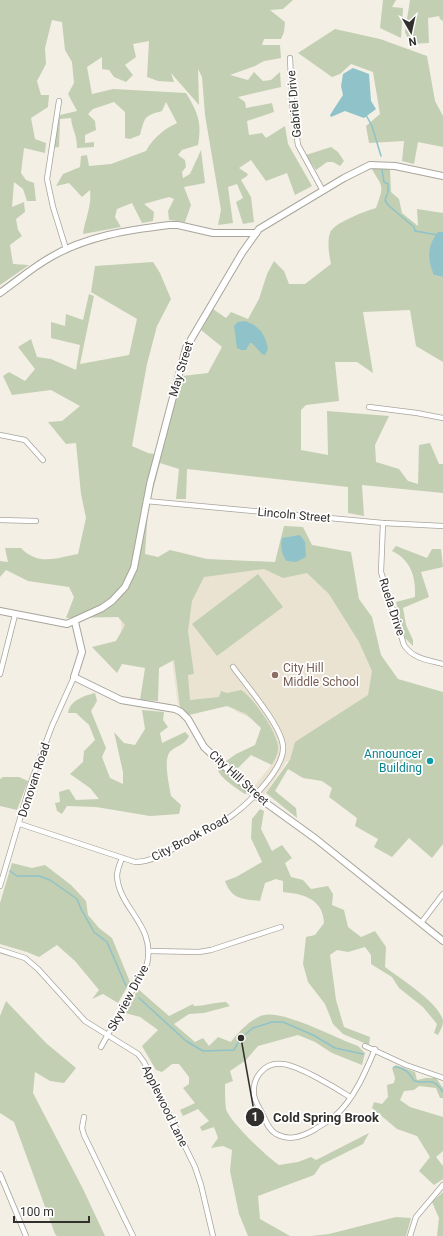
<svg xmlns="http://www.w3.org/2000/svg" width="443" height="1236" font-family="Roboto,sans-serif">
	<rect width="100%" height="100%" fill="#f3efe5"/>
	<path fill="#eae3d2" d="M327,565L371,626L378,689L330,785L287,761L264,795L254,786L274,762L256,746L265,725L235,711V704L190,713L178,707L172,659L121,640V599L137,574Z"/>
	<g fill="#c2cfb2">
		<path d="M0,0H293L283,9L270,10L285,22L284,32L281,39H264L262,45H280L281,58L264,61L255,66L230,75L248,80L254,72L263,81L271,80L280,72L281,87L238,97L245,102L246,108L272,103L274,112L247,121L249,135L262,133L266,138L285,126L288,144L312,186L295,195L287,173L266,181L251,160L239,168L248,174L247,176L241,180L251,197L254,222L243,224L236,202L243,198L237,184L228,187L233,223L218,225L221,210L205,115L202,77L198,69L199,105L171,73L174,82L158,81L147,77L149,41L133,44L136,57L125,65L133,75L126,82L114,77L109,70L102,69V57L87,67L92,94L113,89L186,93C198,113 202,122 198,145L182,150L178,155L185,160L186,167L182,172L183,178L190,174L201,150L205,183L184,187L191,205L185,222L169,220L168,211L174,199L169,197L144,204L154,212L153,221L142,223L132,203L117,209L115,217L121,227L83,234C85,219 92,206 90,190L82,197L69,183L56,186L63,174L80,167L81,156L87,155L89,166L111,164L146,151C153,138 164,129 177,123L166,102L162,111C143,116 145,118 140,135L130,139L125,138V112L114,102L93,109L88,114L95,121L96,130L85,135V143L94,142V147L77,148C77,134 72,130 71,118L60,119L59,147L51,148L60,115L77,111L68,94L74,83L72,62L65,50L62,22L52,20L45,48L46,64L37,81L41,95H49L48,107L31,118L35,139L46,143L45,153L24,148L21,173L26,180L34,183L36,201H27L23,189L14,182L12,207L24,202L25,212L16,219L18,230L22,236L10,245L13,264L29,265L0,285Z"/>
		<path d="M383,0H396L392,7L403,8L401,38L380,28Z"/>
		<path d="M410,0H443V21L440,19L439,16L428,18L429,43L410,44L405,32Z"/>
		<path d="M335,29L380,39L427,56L435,101L443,116V147L418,142L414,164L402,161L404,141L369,143L366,126L380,114L373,72L351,64L340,74L332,77L298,53Z"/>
		<path d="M331,147L338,152L344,161L340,166L333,162H327L316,170L306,155Z"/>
		<path d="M384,168L390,170L391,192L399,199L402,213L418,226L417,209L443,213V232L438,233L434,275L443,277V362L416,346L410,310L363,312L373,373L357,362H335L339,401L306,405L301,410V450L328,455L327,411L389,416L375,445L376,462L399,469L408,481L418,484L419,445L430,443L439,464H443V493L362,485L364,516L348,513V487L187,469L186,499H176L179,469L160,463L148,509L145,554L158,557L170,550L207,559L275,562L284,526L303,527L312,545L351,552L359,599L372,617L381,655L398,679L443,692V844L432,858L409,838L392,857L374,847L378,839L355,826L357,818L329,797L332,788L322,781L303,778L288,769L275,791L296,808L297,818L266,793L290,760L295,742L368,695L372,671L359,642L329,594L307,573L283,578L264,569L204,577L192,601L188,631L194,674L188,675L190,700L219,697L221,691L227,693L241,690C253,697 278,733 278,747C279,753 274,760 272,765L251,755L236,770L225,762L236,754L255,745L261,728L246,714L227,706L189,715L180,707L174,660L159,668L158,701L140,700L145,668L122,664L117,673L92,647L116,641L125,625L118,617L66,618L74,597L69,587L28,581L6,570L0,577V561L8,562L5,548H21C38,566 56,558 78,554L86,518L81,494L76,443L66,444L48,422L62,421L80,406L51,390L12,395L3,376L9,372L25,381L35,369L18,347L31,339L37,357L51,359L76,370L80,345L51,338V322L65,326L66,314L83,320L89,294L94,296L80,364L129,355L137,319L91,292L95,266L153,262L160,273L171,299L157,326L147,364L132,446L148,453L161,455L182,376L208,373L222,347L201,330L213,309L226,318L231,312L248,319L259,299L267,274L274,261L284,271L289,284H305L331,264C329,255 327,242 330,233C333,223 366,211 376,208C378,201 384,190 380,183C378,178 374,174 372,169Z"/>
		<path d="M396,546L427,558L432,549H441L443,567L421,572L429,597L403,608L406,625L413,640V646L405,638L396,602L415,597C416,577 411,560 392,551Z"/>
		<path d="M258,574L283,607L217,656L192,624Z"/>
		<path d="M95,693L97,701L91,711L106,748L102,757L110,778L123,784V772L114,732L124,743L135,745L145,729L142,710L164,712L163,720L168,727L160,733L162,743L185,732L189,736C185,744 179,745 172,750C162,756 169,784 171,796L181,805L179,814L150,816L96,807L67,806L62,814L57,811L55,803L60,802L59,792L69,789L76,800L99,799L90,788L70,774L83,762L84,751L95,740L89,725L76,713H68C70,700 84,696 95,693Z"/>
		<path d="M216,762L248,793L245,794C235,787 215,776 216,762Z"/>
		<path d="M3,777H19L28,781L17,810L0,806V779Z"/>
		<path d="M260,809L264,811L261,829L272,851L282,845L292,858L285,863L291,877L303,880L311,889L328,886L333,894L332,905L344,910L348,927L361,937L375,931L386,947L385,967C399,978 440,1003 443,1021C443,1026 440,1031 438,1035L434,1033L437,1024L423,1007L399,988L392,977L371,964V955L365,947L348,952L337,950L330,955L336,1000L344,1027L370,1037L369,1045L343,1034L333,1024L325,1004L308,982L303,964L306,937L315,935L324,923C323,899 304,894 283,892V881L276,879L265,883L260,901C243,899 232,900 225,881L236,877L262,862L251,838L252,819Z"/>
		<path d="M12,863L32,868L45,865L71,885L86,901L88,915L99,928L112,938L130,982L118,1003L103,994L92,999L99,990L75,961L57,945L39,957L27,952L0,944V903Z"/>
		<path d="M138,989L169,1016L193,1004L194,1006C205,1006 215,1002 226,1002L230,1006L204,1013L189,1014L174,1024L195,1042L203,1038L209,1046L218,1037L231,1042C237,1033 253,1017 264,1015C284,1010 337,1039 358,1046L365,1053L362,1065L332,1053L315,1042L298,1035L258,1046L246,1060L230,1071L233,1081L225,1084C225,1092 225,1101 226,1109C229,1121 268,1158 279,1165L298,1162L311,1157L316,1160L369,1133L363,1144L321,1165L314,1175L258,1196L260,1219L290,1236H248L239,1214L230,1171L232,1150L223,1146L211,1148L218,1138L214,1127L202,1131L200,1127L209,1121L198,1109L183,1116L180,1110L195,1103L183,1088L189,1084V1077L179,1064H172L162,1072L156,1070L142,1046L158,1030L140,1017L125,1013Z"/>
		<path d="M6,1001L46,1043L76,1068L64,1083L50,1081L35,1072L33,1093L83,1189L105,1236H57L55,1234L14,1122L0,1113V1016Z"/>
		<path d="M396,1065L415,1072L417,1080L426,1078H436L443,1088V1098H440L436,1088L419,1086L414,1090L404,1091L400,1100L410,1107L443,1117V1151L436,1157L443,1166V1179L434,1185L419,1171L430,1157L417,1136L397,1129L372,1108L374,1102L382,1104L388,1097L387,1085L394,1083L395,1078L392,1068Z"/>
		<path d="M443,1192V1236H437L439,1218L432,1202Z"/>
		<path d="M396,1217L411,1218L406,1236H311L329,1234Z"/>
	</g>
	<g fill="#8fc2c9">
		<path d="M353,68L369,74L371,101L376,109L364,118L345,111L331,117L330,115L343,95L341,86L343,74Z"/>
		<path d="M438,232H443V277L434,275C427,259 427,246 438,232Z"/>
		<path d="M245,321C259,326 265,333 268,349L265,355L262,354L252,343H250L246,350H241L237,348L234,326L238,322Z"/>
		<path d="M300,535L305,542L306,557L296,562L287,561C282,557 280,545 282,538Z"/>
	</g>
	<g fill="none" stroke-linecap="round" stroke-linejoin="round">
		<g stroke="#8fc2c9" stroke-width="1.5">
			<path d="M366,115L372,126L381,156"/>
			<path d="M382,170L384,182L388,184V192L385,200L388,205L414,227L415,231L438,235"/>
			<path d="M10,871L17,876H39L50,880L77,899L81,909L94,932L107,942L126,986"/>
			<path d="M139,998L186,1041L203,1051L234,1050L241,1038L253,1028L272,1022H283L313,1035L335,1048L363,1054"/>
			<path d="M394,1067C404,1067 410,1073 414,1081C431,1085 431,1075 443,1092"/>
		</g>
		<g stroke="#a8a59c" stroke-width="6">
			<g id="street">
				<path d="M290,58L292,103L298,145L323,191"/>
				<path d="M59,101L47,179L53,207L66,249"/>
				<path d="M369,407L417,413L443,418"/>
				<path d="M0,435L25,440L43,460"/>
				<path d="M146,501L383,523L443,526"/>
				<path d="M0,520L36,521"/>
				<path d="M383,523L381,572L404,645C413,659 428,660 443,664"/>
				<path d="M0,674L15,615"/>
				<path d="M20,824L135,862C153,862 169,851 185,842C199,834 216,827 230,817C248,804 285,769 283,746C281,725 246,685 233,667"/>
				<path d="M0,886L30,785L52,726L74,677"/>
				<path d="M421,923L443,894"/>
				<path d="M0,950L25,958L38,969L85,1021L138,1054L144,1062L195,1167L201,1185L213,1236"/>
				<path d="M150,951L199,952L211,950L281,927"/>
				<path d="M365,1046L406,1065L443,1078"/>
				<path d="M101,1047L147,964C156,925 119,909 117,876C117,870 120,863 122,858"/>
				<path d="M350,1097C336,1088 298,1065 282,1064C264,1062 252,1078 254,1095C255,1102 260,1109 263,1115C266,1122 269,1130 276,1134C290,1141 301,1137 314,1130C321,1125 330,1121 336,1115C354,1099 366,1071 375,1049"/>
				<path d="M84,1117L82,1128L84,1135L133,1236"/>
				<path d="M0,1174L26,1236"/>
				<path d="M410,1236L416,1217L443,1185"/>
			</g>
		</g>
		<g stroke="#a8a59c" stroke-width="8">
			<g id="secondary">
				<path d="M0,293C17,281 33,267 51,257C87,236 128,230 169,225H178L213,233H256"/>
				<path d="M0,611L67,624L102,608L112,601L125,587L134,568L150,484L186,348L242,253L259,229L344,178L370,165L395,166L443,176"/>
				<path d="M75,622L82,652L74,677L121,700L175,709L181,712L188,719L204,747L255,795L316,839L443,941"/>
			</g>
		</g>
		<use href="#street" stroke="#fff" stroke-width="4.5"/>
		<use href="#secondary" stroke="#fff" stroke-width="6"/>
	</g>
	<circle fill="#8d6e63" stroke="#fff" stroke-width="1.5" cx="275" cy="675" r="4"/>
	<circle fill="#0f9aa8" stroke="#fff" stroke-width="1.5" cx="430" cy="761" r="4"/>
	<g text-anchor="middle" stroke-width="3.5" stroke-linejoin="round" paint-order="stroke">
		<g font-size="12" fill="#32302d" stroke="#fff">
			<text transform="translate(294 104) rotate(-95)" y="4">Gabriel Drive</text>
			<text transform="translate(181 369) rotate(-73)" y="4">May Street</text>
			<text transform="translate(294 515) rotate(5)" y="4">Lincoln Street</text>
			<text transform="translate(392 607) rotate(72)" y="4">Ruela Drive</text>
			<text transform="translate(239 778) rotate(42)" y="4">City Hill Street</text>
			<text transform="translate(34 780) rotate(-72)" y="4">Donovan Road</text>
			<text transform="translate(190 838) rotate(-28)" y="4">City Brook Road</text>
			<text transform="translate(128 998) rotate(-62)" y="4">Skyview Drive</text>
			<text transform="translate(165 1106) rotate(64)" y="4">Applewood Lane</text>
		</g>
		<g font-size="12" fill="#785e54" stroke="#fff" text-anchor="start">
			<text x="283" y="672">City Hill<tspan x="283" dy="14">Middle School</tspan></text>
		</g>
		<g font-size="12" fill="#0d838f" stroke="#fff" text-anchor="end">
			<text x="422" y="758">Announcer<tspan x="422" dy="14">Building</tspan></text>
		</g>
	</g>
	<path fill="none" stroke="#32302d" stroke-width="1.5" d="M241 1038L255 1117"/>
	<g fill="#32302d" stroke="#fff" stroke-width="1.5">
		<circle cx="241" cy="1038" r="4"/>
		<circle cx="255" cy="1117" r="10"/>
	</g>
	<g font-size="12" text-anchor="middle" font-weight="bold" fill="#fff">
		<text x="255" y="1121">1</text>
	</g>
	<g font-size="13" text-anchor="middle" font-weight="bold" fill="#32302d" stroke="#fff" stroke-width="3.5" stroke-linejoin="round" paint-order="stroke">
		<text x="326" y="1122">Cold Spring Brook</text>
	</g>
	<g transform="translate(411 32) rotate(171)" stroke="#ffffff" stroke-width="3" paint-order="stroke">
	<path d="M0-3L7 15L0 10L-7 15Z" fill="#32302d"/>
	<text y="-6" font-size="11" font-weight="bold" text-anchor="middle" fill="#32302d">N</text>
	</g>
	<path d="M14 1216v6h75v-6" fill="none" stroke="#32302d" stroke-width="2"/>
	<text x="20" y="1216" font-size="12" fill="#32302d" stroke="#ffffff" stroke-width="3" paint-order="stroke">100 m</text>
</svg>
